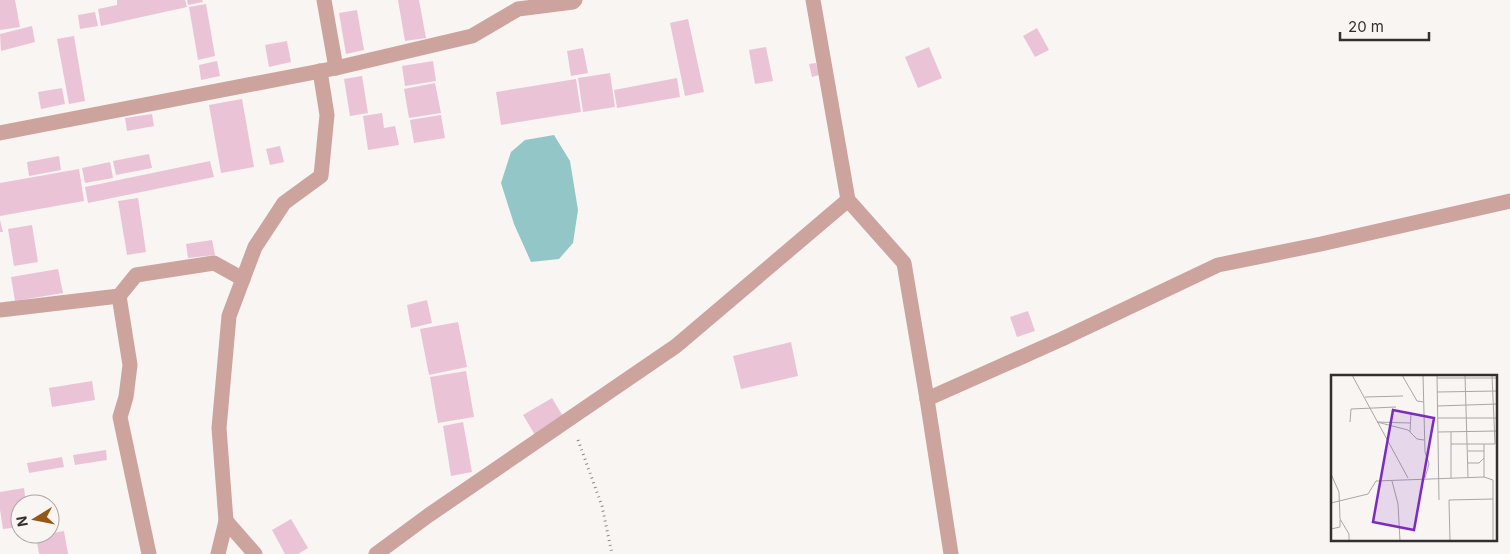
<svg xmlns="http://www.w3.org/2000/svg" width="1510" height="554" font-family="Inter,sans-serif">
	<rect width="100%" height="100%" fill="#f9f5f3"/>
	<path fill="#93c6c7" d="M554,135L570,161L578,210L573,243L559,259L531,262L514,224L501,183L511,152L525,140Z"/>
	<g fill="#ebc3d7">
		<path d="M0,0H15L20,27L0,30Z"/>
		<path d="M117,0H185L187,7L101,26L98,9L117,5Z"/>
		<path d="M187,0H202L203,2L188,5Z"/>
		<path d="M398,0H419L426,38L405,41Z"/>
		<path d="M206,4L215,56L198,60L189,7Z"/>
		<path d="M357,10L364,50L346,54L339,13Z"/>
		<path d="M95,12L98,26L80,29L78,15Z"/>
		<path d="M688,19L704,92L685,96L670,23Z"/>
		<path d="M32,26L35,42L1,51L0,34Z"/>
		<path d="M1037,28L1049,50L1035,57L1023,36Z"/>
		<path d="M74,36L85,101L69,104L57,39Z"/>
		<path d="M287,41L291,62L269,67L265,45Z"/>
		<path d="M766,47L773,81L755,84L749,50Z"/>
		<path d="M929,47L942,78L918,88L905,57Z"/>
		<path d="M583,48L588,73L571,76L567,51Z"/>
		<path d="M217,61L220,76L201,80L199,65Z"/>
		<path d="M433,61L436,81L405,86L402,66Z"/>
		<path d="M816,63L819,75L812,77L809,64Z"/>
		<path d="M610,73L615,107L583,112L578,78Z"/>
		<path d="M362,76L368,113L350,116L344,79Z"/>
		<path d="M677,78L680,97L617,108L614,90Z"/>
		<path d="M576,79L581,112L501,125L496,92Z"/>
		<path d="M435,83L441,113L409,118L404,89Z"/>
		<path d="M62,88L65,104L41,109L38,92Z"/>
		<path d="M242,99L254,167L221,173L209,105Z"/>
		<path d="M382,113L384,128L395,126L399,145L368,150L363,116Z"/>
		<path d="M152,114L154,126L127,131L125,118Z"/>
		<path d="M441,115L445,138L414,143L410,120Z"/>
		<path d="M280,146L284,162L270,165L266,149Z"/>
		<path d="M149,154L152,168L116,175L113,161Z"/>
		<path d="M59,156L61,170L29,176L27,162Z"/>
		<path d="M210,161L214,177L88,203L85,187Z"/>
		<path d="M110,162L113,178L85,183L82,168Z"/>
		<path d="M79,169L84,201L0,216V183Z"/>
		<path d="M138,198L146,252L127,255L118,201Z"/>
		<path d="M0,220L3,232H0Z"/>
		<path d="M32,225L38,262L14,266L8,229Z"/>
		<path d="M212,240L215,255L188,258L186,244Z"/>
		<path d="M58,269L63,293L15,301L11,277Z"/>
		<path d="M427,300L432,323L411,328L407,305Z"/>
		<path d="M1028,311L1035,331L1017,337L1010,317Z"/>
		<path d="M458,322L467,367L429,375L420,329Z"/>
		<path d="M791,342L798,376L741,389L733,356Z"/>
		<path d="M466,371L474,417L438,423L430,377Z"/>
		<path d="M92,381L95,400L52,407L49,388Z"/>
		<path d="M552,398L564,418L535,435L523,415Z"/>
		<path d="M463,422L472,472L451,476L443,426Z"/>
		<path d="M106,450L107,460L75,465L73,455Z"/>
		<path d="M62,457L64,467L29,473L27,463Z"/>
		<path d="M24,488L26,504H20V527L3,529L0,510V492Z"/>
		<path d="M291,519L308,548L298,554H285L272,530Z"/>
		<path d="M64,531L68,554H39L36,536Z"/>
	</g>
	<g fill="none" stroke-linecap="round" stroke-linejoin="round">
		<path stroke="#8c8a88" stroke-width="3" stroke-dasharray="1 4" stroke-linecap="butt" d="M578,440L602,506L612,554"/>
		<g stroke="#cda39d" stroke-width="15">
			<path d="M324,0L336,68"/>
			<path d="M813,0L848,200L904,263L927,399L951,554"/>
			<path d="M0,133L336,68L472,36L518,9L573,2L575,0"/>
			<path d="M119,296L130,365L126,397L120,417L149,554"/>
			<path d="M0,310L119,296L136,275L214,263L243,279"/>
			<path d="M927,399L1062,339L1218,265L1321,244L1510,201"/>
			<path d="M226,521L255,554"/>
			<path d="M218,554L226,521L219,428L229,316L255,247L284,203L321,176L327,115L320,71"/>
			<path d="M376,554L429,515L676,346L848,200"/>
		</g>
	</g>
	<g transform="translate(1331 375)">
		<rect width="166" height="166" fill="#f9f5f3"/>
		<path fill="none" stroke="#a9a6a5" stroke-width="1" d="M21,0L77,103M71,0L86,26L93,27M92,0L94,77L98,89L94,103M106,0L108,125M134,0L137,102M161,0L164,69M106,3H167M106,17L167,16M34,22L72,21M106,31L167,29M107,43H167M19,47L20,34L65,32M79,48L46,47L77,55L86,64L93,65M79,57L80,38M107,57L167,56M120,57V103M120,69H164M153,69V102M137,76H153M137,88H148L153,83M0,99L8,117L9,144L18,159V166M61,106L67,129L69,166M0,128L37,119L45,106L153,102L162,105V166M0,154L9,152V145M119,166L118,125L162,124"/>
		<path fill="#7b2cbf" fill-opacity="0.15" stroke="#7b2cbf" stroke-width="2.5" d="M62,35L103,43L83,155L42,147Z"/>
		<rect width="166" height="166" fill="none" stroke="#31302f" stroke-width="2.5"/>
	</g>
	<g transform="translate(35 519) rotate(260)"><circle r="24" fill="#f9f5f3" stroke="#a9a6a5"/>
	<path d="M0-4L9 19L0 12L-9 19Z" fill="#935818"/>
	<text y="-8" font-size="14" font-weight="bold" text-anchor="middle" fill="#31302f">N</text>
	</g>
	<path d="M1340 32v8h89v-8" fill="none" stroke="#31302f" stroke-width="2.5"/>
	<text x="1348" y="32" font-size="15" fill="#31302f" stroke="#f9f5f3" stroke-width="4" paint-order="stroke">20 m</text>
</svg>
